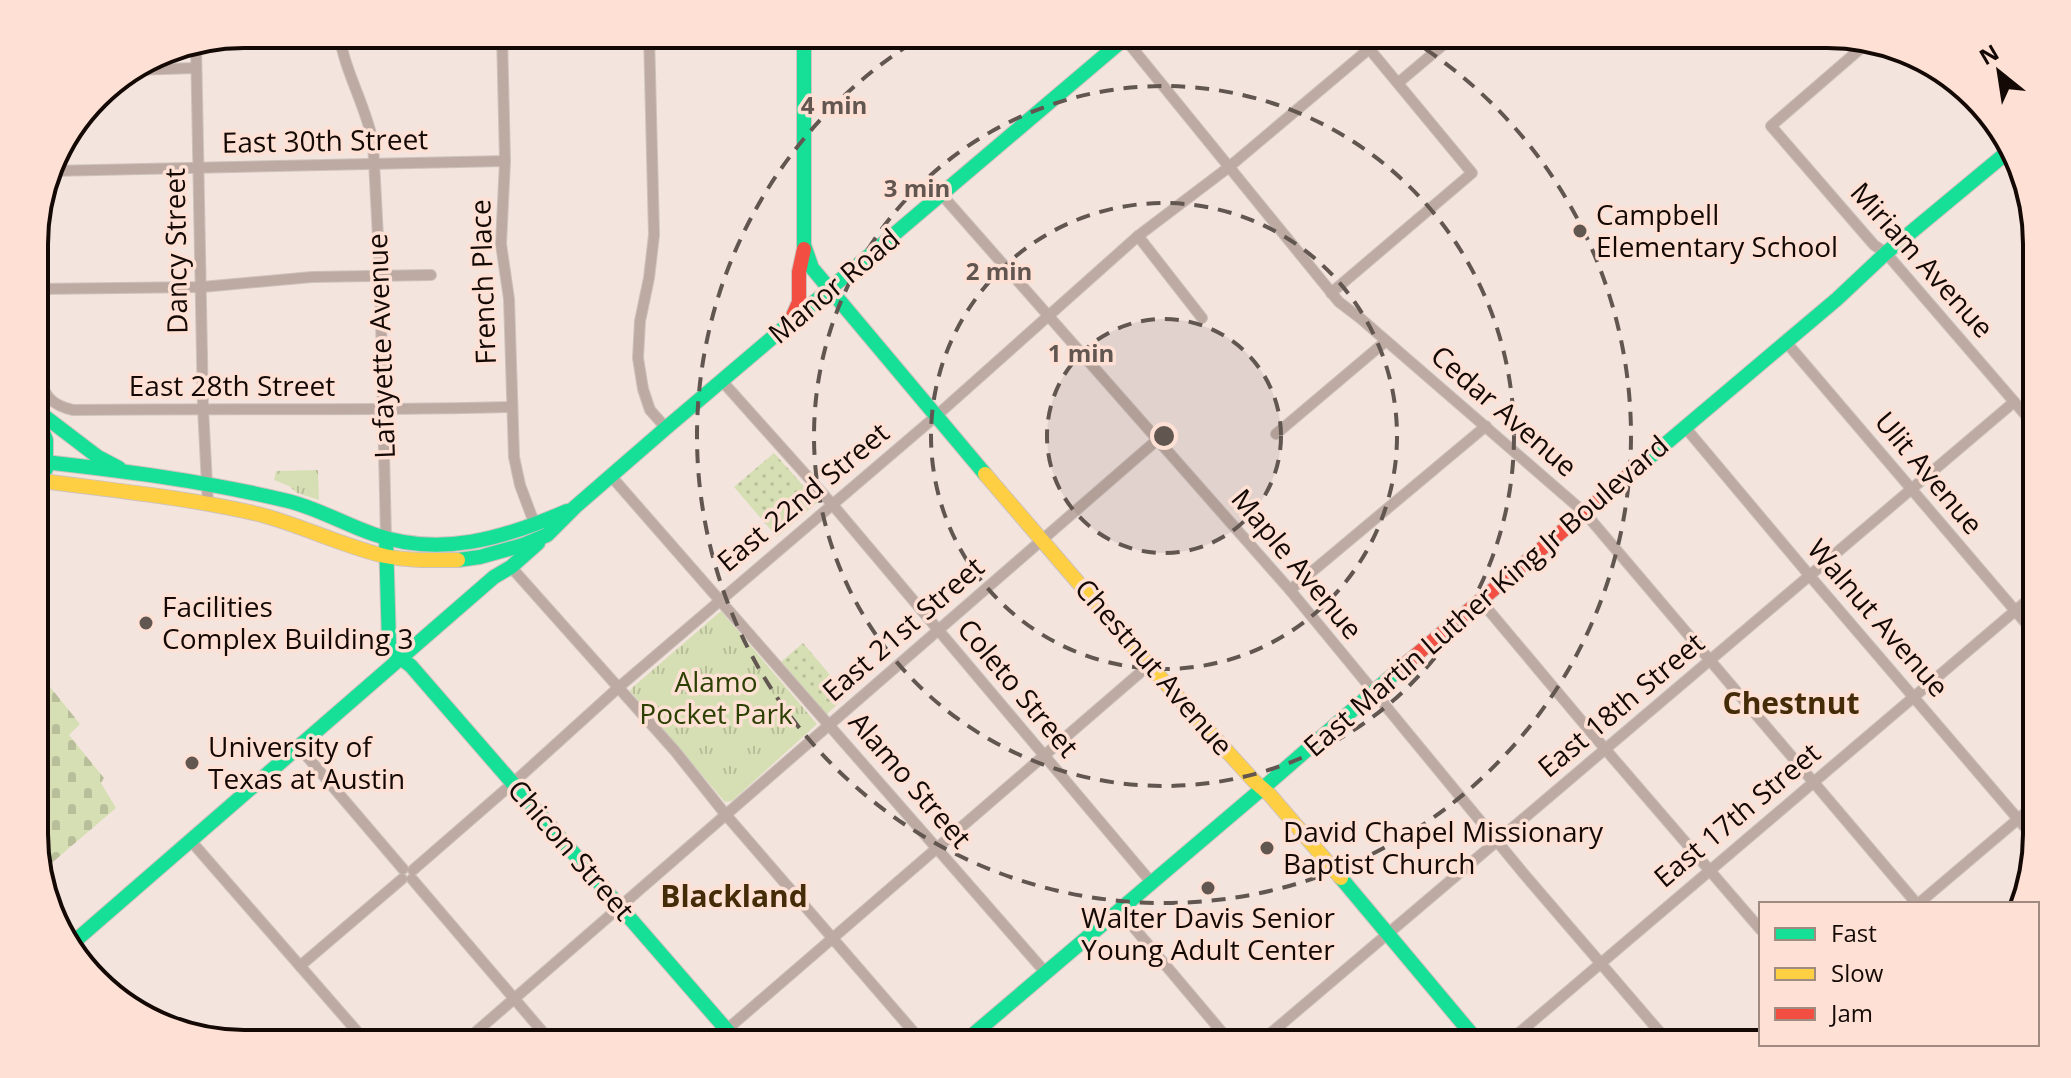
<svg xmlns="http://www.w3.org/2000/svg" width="2071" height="1078" font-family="'Open Sans',sans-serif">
	<defs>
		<pattern id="cemetery-stones" width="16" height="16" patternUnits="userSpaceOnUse" patternTransform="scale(2)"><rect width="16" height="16" fill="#d6dfb4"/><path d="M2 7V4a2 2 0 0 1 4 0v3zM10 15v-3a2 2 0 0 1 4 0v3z" fill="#b7be99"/></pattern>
		<pattern id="park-tufts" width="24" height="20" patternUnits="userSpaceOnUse" patternTransform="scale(2)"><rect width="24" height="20" fill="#d6dfb4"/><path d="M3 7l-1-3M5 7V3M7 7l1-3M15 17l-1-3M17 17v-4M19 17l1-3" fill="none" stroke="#b7be99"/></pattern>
		<pattern id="garden-dots" width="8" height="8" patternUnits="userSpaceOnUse" patternTransform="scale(2)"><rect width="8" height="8" fill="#d6dfb4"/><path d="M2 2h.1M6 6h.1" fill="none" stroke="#b7be99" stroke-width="1.8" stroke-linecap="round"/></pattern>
	</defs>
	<rect width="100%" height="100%" fill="#f4e4de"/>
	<path fill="url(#cemetery-stones)" d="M35,665L51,688L80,724L69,735L104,778L101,783L116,808L40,873L36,862Z"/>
	<g fill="url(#park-tufts)">
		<path d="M318,470L319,500L297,493L289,486L274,480L276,471Z"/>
		<path d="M721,611L817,724L732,801L725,802L630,691L633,687Z"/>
	</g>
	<g fill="url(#garden-dots)">
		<path d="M774,453L818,502L777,537L734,487Z"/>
		<path d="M803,643L847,695L826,715L781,662Z"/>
	</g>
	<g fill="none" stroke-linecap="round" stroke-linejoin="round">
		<g stroke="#cec2bd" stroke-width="12">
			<g id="street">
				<path d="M339,34C345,72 365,104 373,142L380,276L386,539"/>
				<path d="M502,34L505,161L501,244L509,299L514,457L520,485L535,525"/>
				<path d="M649,34L654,235L649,278L640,321L638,358L643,389L650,410L666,428"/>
				<path d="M1125,39L1339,302L1360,318L1585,513L1917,904"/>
				<path d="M1867,43L1771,126L1874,245L1886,253L1898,267L2036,427"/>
				<path d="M196,44L203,408L208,504"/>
				<path d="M132,70L196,68"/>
				<path d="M1398,83L1456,34"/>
				<path d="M51,171L505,161"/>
				<path d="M942,195L1290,590L1524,874L1670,1044"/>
				<path d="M1138,236L1202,318"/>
				<path d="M35,255L38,376C45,396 51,405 73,410C219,408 365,411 511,407"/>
				<path d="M36,289L202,287L312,277L431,275"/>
				<path d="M1331,293L1472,173L1357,34"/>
				<path d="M1786,342L2036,635"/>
				<path d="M722,381L832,504L1151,882"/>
				<path d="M1684,426L1815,582L2036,840"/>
				<path d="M1276,434L1386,341"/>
				<path d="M611,476L1045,972"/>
				<path d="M511,567L675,751L726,815L924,1044"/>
				<path d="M1290,590L1486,426"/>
				<path d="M1480,600L1606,750L1761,930"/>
				<path d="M299,747L403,869"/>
				<path d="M191,841L368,1044"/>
				<path d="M413,870L513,783L619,687L935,417L1138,236L1229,167L1369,49"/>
				<path d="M412,879L553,1044"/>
				<path d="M1918,904L2037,803"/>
				<path d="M1119,910L1232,1044"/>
				<path d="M300,966L402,879"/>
				<path d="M462,1044L1157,440"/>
				<path d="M710,1044L1149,665"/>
				<path d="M1258,1044L2014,402"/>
				<path d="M1506,1044L2036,593"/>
				<path d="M1752,1044L1761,1036"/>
			</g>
		</g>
		<g stroke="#cec2bd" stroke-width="16">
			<g id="fast">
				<path d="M804,34V245L812,268L985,474"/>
				<path d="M35,409L98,457L119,468"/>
				<path d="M35,413L46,440V469"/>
				<path d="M35,461C119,470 205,481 288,501C317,508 344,524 373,534C440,558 505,538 567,511"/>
				<path d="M1631,473L1837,299L1886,253L2010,150"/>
				<path d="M386,539L389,644L393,652L411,666L739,1044"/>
				<path d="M458,560L480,557L523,545L547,535L575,507L666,428L1130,34"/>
				<path d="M1341,878L1480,1044"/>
				<path d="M68,947L494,577L511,567L538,543"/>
				<path d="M962,1044L1270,782L1403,666"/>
			</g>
		</g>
		<g stroke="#cec2bd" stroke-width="16">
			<g id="slow">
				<path d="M985,474L1149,665L1254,781L1270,795L1341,878"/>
				<path d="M35,480C109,490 185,497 258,514C301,525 342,546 385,556C409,561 434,560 458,560"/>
			</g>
		</g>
		<g stroke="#cec2bd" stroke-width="16">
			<g id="jam">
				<path d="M792,318L799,302V272L804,249"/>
				<path d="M1403,666L1631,473"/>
			</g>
		</g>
		<use href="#street" stroke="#bdaaa2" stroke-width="10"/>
		<use href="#fast" stroke="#16e098" stroke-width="14"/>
		<use href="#slow" stroke="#ffcf43" stroke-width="14"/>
		<use href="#jam" stroke="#f24e42" stroke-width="14"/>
	</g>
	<circle cx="1164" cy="436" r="117" fill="#625651" fill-opacity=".12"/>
	<g fill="none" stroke="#625651" stroke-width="4" stroke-dasharray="14 10">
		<circle cx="1164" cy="436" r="117"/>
		<circle cx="1164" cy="436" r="233"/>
		<circle cx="1164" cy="436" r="350"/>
		<path d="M1405 36A467 467 0 1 1 923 36"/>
	</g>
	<g fill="#625651" stroke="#fee1d4" stroke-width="3">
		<circle cx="1580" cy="231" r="8"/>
		<circle cx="146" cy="623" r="8"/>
		<circle cx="192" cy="763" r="8"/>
		<circle cx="1267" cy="848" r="8"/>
		<circle cx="1208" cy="888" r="8"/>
	</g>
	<g text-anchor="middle" stroke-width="7" stroke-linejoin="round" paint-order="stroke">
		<g font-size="28" fill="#140905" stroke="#fee1d4">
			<text transform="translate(325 141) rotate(-1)" y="10">East 30th Street</text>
			<text transform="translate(176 251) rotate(-91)" y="10">Dancy Street</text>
			<text transform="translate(1922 260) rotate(48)" y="10">Miriam Avenue</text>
			<text transform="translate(483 282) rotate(-92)" y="10">French Place</text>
			<text transform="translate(834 286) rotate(-40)" y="10">Manor Road</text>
			<text transform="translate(381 346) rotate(-92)" y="10">Lafayette Avenue</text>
			<text x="232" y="396">East 28th Street</text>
			<text transform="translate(1504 411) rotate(41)" y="10">Cedar Avenue</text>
			<text transform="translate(1929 473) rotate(50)" y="10">Ulit Avenue</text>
			<text transform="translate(803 497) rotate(-40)" y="10">East 22nd Street</text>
			<text transform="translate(1297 564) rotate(50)" y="10">Maple Avenue</text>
			<text transform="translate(1486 596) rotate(-41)" y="10">East Martin Luther King Jr Boulevard</text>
			<text transform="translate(1878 618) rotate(49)" y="10">Walnut Avenue</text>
			<text transform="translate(903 629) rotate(-41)" y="10">East 21st Street</text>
			<text transform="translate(1154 667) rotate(49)" y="10">Chestnut Avenue</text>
			<text transform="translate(1018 688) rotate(50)" y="10">Coleto Street</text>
			<text transform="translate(1621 705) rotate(-40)" y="10">East 18th Street</text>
			<text transform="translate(910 780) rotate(49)" y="10">Alamo Street</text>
			<text transform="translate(1737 815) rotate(-40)" y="10">East 17th Street</text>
			<text transform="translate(571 850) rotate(49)" y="10">Chicon Street</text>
		</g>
		<g font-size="28" fill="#140905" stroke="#fee1d4" text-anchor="start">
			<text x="1596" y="225">Campbell<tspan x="1596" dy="32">Elementary School</tspan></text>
			<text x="162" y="617">Facilities<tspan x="162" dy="32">Complex Building 3</tspan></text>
			<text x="208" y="757">University of<tspan x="208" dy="32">Texas at Austin</tspan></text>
			<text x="1283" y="842">David Chapel Missionary<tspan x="1283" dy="32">Baptist Church</tspan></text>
			<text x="1208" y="928" text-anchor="middle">Walter Davis Senior<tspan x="1208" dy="32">Young Adult Center</tspan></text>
		</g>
		<g font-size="28" fill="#2c4003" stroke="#fee1d4">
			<text x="716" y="692">Alamo<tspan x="716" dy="32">Pocket Park</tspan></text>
		</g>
		<g font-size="30" font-weight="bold" fill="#442c08" stroke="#fee1d4">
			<text x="1791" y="714">Chestnut</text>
			<text x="734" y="907">Blackland</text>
		</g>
	</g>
	<path d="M0 0H2071V1078H0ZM244 48H1827A196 196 0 0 1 2023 244V834A196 196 0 0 1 1827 1030H244A196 196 0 0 1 48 834V244A196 196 0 0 1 244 48Z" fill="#fee1d4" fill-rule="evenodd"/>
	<path fill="none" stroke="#140905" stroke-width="4" d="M244 48H1827A196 196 0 0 1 2023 244V834A196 196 0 0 1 1827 1030H244A196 196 0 0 1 48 834V244A196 196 0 0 1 244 48Z"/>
	<circle cx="1164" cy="436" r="12" fill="#625651" stroke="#fee1d4" stroke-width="4"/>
	<g font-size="24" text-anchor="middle" font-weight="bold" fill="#625651" stroke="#fee1d4" stroke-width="7" stroke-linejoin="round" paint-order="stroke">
		<text x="834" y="114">4 min</text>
		<text x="917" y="197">3 min</text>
		<text x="999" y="280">2 min</text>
		<text x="1081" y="362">1 min</text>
	</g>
	<rect x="1759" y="902" width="280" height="144" fill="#fee1d4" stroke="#a08b81" stroke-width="2"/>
	<rect x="1775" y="928" width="40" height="12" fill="#16e098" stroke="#a08b81" stroke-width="2"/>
	<text x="1831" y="942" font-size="24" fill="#140905">Fast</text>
	<rect x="1775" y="968" width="40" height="12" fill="#ffcf43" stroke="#a08b81" stroke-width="2"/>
	<text x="1831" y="982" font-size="24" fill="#140905">Slow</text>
	<rect x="1775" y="1008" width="40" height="12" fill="#f24e42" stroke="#a08b81" stroke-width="2"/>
	<text x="1831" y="1022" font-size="24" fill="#140905">Jam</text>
	<g transform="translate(1999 72) rotate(330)" stroke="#fee1d4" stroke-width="6" paint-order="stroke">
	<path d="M0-6L14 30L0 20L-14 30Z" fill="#140905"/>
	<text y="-12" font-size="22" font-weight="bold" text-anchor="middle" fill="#140905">N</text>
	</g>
</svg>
